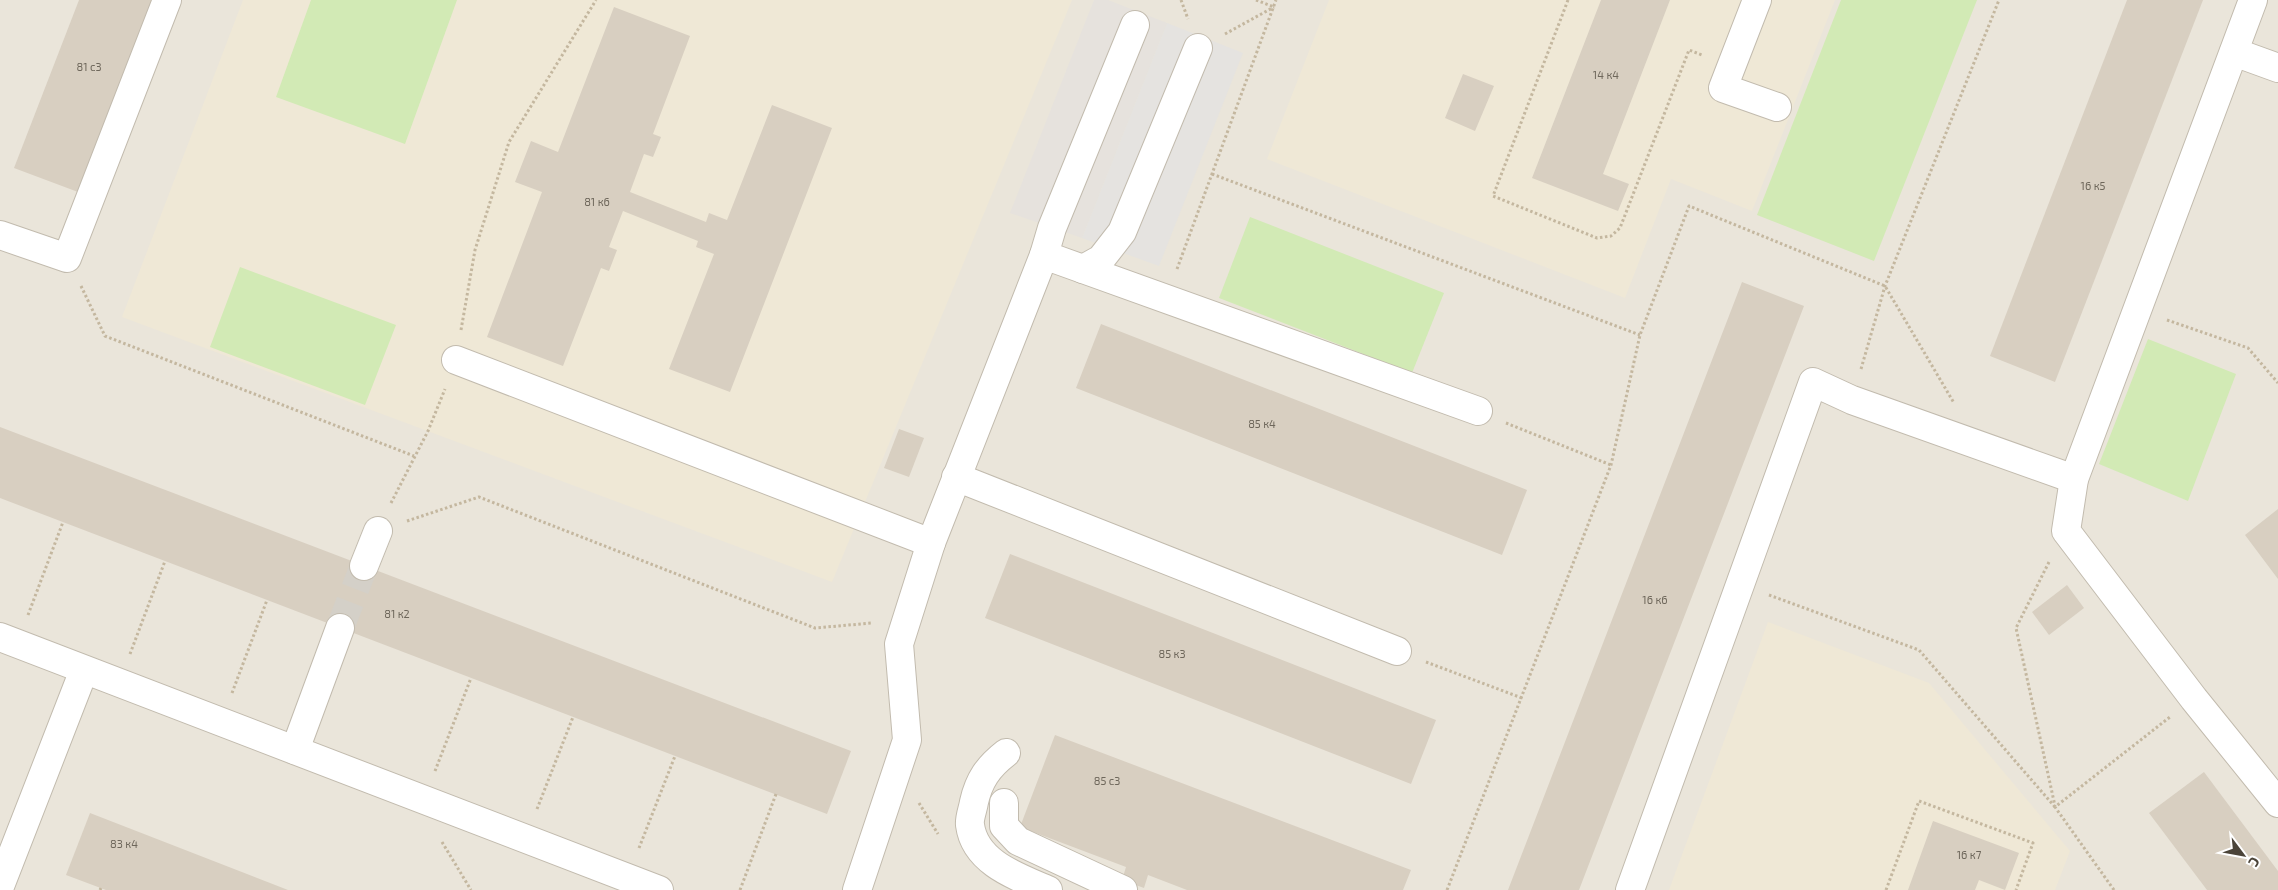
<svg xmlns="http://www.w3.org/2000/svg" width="2278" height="890" font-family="'Exo 2',sans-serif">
	<rect width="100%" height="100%" fill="#f6f3ec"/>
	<rect fill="#eae5da" x="0" y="0" width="2278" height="890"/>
	<path fill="#e6e2dd" d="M1094,0H1108L1167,23L1082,238L1010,213Z"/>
	<g fill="#efe8d6">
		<path d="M243,0H1072L832,582L122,317Z"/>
		<path d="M1329,0H1835L1752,211L1671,179L1625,298L1267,159Z"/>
		<path d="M1768,622L1929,683L2070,851L2055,890H1669Z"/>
	</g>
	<g fill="#d2eab5">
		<path d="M311,0H457L405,144L276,97Z"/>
		<path d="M1841,0H1977L1874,261L1757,215Z"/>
		<path d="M1250,217L1444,293L1412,373L1219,298Z"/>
		<path d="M240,267L396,325L365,405L210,347Z"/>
		<path d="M2148,339L2236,374L2188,501L2099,464Z"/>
	</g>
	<path fill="#e5e3e0" d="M1167,23L1243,53L1159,266L1082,238Z"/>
	<g fill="#d8cfc1">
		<path d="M79,0H152L78,192L14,168Z"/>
		<path d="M1601,0H1670L1603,174L1629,184L1618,211L1532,178Z"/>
		<path d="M2127,0H2203L2055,382L1990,356Z"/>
		<path d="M614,7L690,36L653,134L661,137L653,157L644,154L630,192L706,222L709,213L727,220L772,105L832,128L730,392L669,369L714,254L696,247L698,241L623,211L609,247L617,250L609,271L601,268L563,366L487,337L542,192L515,182L531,141L558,152Z"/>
		<path d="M1463,74L1494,86L1475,131L1445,118Z"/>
		<path d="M1742,282L1804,306L1634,747L1579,890H1508Z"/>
		<path d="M1101,324L1527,490L1502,555L1076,388Z"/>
		<path d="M0,427L851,751L827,814L0,498Z"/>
		<path d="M899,429L924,438L909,477L884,468Z"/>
		<path d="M2278,509V579L2245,535Z"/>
		<path d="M1010,554L1436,720L1411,784L985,618Z"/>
		<path d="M2067,585L2084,608L2049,635L2032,612Z"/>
		<path d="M1055,735L1411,870L1403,890H1187L1148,875L1144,888L1122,880L1126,867L1020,827Z"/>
		<path d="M2204,772L2278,871V890H2207L2149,813Z"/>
		<path d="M90,813L288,890H106L66,875Z"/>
		<path d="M1933,821L2019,853L2005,890L1979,880L1975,890H1908Z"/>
	</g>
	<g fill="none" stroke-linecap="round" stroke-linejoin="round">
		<path stroke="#d4d0c8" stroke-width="28" stroke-dasharray="28 14" stroke-linecap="butt" d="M340,628L364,566"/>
		<g stroke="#c2bbae" stroke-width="30">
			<g id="minor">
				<path d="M1757,0L1723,88L1777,107"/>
				<path d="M2253,0L2074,479L2066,531L2194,699L2278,803"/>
				<path d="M2234,52L2278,68"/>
				<path d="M0,235L67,258L167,0"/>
				<path d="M1044,255L1052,228L1135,25"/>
				<path d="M1083,269L1101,259L1122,232L1198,48"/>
				<path d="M456,360L931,543"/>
				<path d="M956,477L1397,651"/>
				<path d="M364,566L378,531"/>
				<path d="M0,637L659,890"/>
				<path d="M295,750L340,628"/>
				<path d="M1006,753C988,767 979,780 974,802C973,809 969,818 970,825C975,863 1018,877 1048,890"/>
				<path d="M1004,803V826L1018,841L1123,890"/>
				<path d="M0,886L84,670"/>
				<path d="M857,890L907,740L899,644L931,543L1044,255L1478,411"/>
				<path d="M1630,890L1813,382L1852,400L2074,479"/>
			</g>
		</g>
		<g stroke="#c4b79f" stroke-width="3" stroke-dasharray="2.5 2.5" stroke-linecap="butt">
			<path d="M1181,0L1188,19"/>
			<path d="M1256,0L1274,7"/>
			<path d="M1568,0L1493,196L1597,238L1611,236L1620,228L1689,50L1702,55"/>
			<path d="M1225,34L1274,7"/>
			<path d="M1212,174L1640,335"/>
			<path d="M1177,269L1276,0"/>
			<path d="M81,286L105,336L414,456"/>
			<path d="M2167,320L2248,348L2278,383"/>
			<path d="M461,330L475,250L509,142L596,0"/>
			<path d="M1861,369L1885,286L1999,0"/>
			<path d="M1506,423L1611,465"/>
			<path d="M391,503L428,431L445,389"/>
			<path d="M407,521L479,497L815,628L872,623"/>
			<path d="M2049,562L2016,628L2055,806"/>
			<path d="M1769,595L1919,650L2055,807"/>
			<path d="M28,615L63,522"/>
			<path d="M130,654L165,561"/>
			<path d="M1426,662L1522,698"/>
			<path d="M232,693L267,600"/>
			<path d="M435,771L471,678"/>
			<path d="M919,803L938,834"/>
			<path d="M537,809L573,717"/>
			<path d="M442,842L471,890"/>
			<path d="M639,848L675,756"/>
			<path d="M100,890L101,888"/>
			<path d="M740,890L776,794"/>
			<path d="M1447,890L1611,465L1640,335L1689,206L1885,286L1954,403"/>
			<path d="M1886,890L1919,801L2033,843L2016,890"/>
			<path d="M2114,890L2055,807L2170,717"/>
		</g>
		<use href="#minor" stroke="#fff" stroke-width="28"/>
	</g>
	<g text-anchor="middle" stroke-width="4" stroke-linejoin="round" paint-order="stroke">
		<g font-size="11" fill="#6e675b">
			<text x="89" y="71">81 с3</text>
			<text x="1606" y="79">14 к4</text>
			<text x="2093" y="190">16 к5</text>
			<text x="597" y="206">81 к6</text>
			<text x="1262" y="428">85 к4</text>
			<text x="1655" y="604">16 к6</text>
			<text x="397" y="618">81 к2</text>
			<text x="1172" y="658">85 к3</text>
			<text x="1107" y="785">85 с3</text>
			<text x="124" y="848">83 к4</text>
			<text x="1969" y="859">16 к7</text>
		</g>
	</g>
	<g transform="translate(2243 855) rotate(122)" stroke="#ffffff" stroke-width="4" paint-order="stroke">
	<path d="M0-4L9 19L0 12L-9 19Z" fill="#4b4439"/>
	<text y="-8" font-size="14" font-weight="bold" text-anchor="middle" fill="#4b4439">С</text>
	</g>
</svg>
